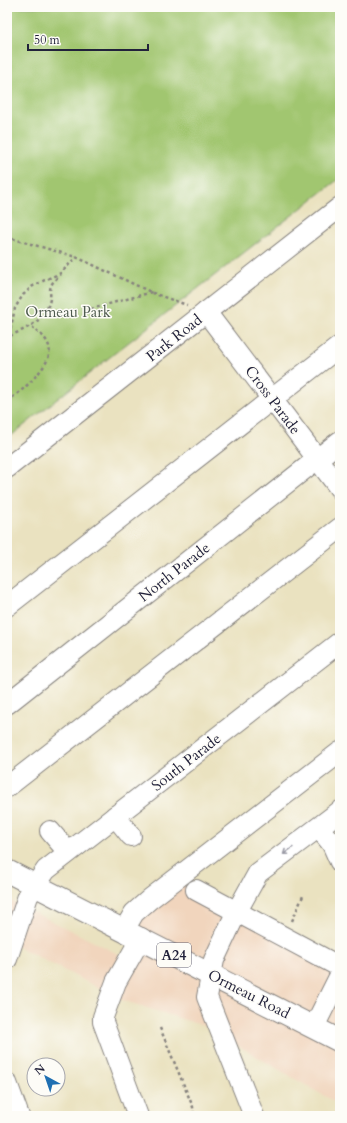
<svg xmlns="http://www.w3.org/2000/svg" width="347" height="1123" font-family="Cardo,serif">
	<rect width="100%" height="100%" fill="#fdfcf7"/>
	<filter id="ink" filterUnits="userSpaceOnUse"><feTurbulence type="fractalNoise" baseFrequency=".025" numOctaves="2"/><feDisplacementMap in="SourceGraphic" scale="8" xChannelSelector="R" yChannelSelector="G"/><feConvolveMatrix kernelMatrix="1 2 1 2 8 2 1 2 1" color-interpolation-filters="sRGB"/></filter>
	<filter id="wash" filterUnits="userSpaceOnUse"><feTurbulence type="fractalNoise" baseFrequency=".012" numOctaves="4" result="noise"/><feDisplacementMap in="SourceGraphic" scale="16" xChannelSelector="R" yChannelSelector="G"/><feGaussianBlur stdDeviation="0.9" result="paint"/><feColorMatrix in="noise" values="0 0 0 0 0 0 0 0 0 0 0 0 0 0 0 0 0 1.4 0 .05"/><feComposite in="paint" operator="in"/></filter>
	<g filter="url(#wash)">
		<rect width="100%" height="100%" fill="#eae2c0"/>
		<path fill="#f1d5bd" d="M181,879L340,971V1105L204,1026L122,1000L7,941V899L124,957L148,904Z"/>
		<path fill="#a1c670" stroke="#627456" d="M7,7H340V178L120,349L7,439Z"/>
	</g>
	<g filter="url(#ink)">
		<g fill="none" stroke-linecap="round" stroke-linejoin="round">
			<g stroke="#86827e" stroke-width="22">
				<g id="minor">
					<path d="M206,312L340,489"/>
					<path d="M7,468L340,207"/>
					<path d="M7,606L340,346"/>
					<path d="M7,704L340,441"/>
					<path d="M7,787L340,528"/>
					<path d="M115,816L131,836"/>
					<path d="M319,828L332,844L340,862"/>
					<path d="M50,831L68,852"/>
					<path d="M196,890L340,967"/>
					<path d="M124,930L134,913L150,899L340,752"/>
					<path d="M7,959L28,896L46,870L340,642"/>
					<path d="M314,1027L340,975"/>
					<path d="M7,1083L19,1116"/>
					<path d="M138,1116L103,1022V1017L116,982L141,938"/>
					<path d="M254,1116L207,997L214,960L237,911L258,873L340,811"/>
				</g>
			</g>
			<g stroke="#86827e" stroke-width="24">
				<path id="major" d="M7,871L340,1041"/>
			</g>
			<g stroke="#86827e" stroke-width="2.5" stroke-dasharray="3 3" stroke-linecap="butt">
				<path d="M7,237L76,257L155,294L187,305"/>
				<path d="M91,309L152,292"/>
				<path d="M10,336C27,328 46,321 50,299C51,295 49,290 51,286C52,282 58,277 61,274"/>
				<path d="M7,346L15,308L23,295L33,286L47,279L61,273L76,257"/>
				<path d="M7,401C18,394 26,387 35,377C54,356 56,344 32,327"/>
				<path d="M292,921L303,896"/>
				<path d="M160,1028L193,1107L194,1116"/>
			</g>
			<use href="#minor" stroke="#fff" stroke-width="20"/>
			<use href="#major" stroke="#fff" stroke-width="22"/>
		</g>
		<defs><path id="oneway-shaft" d="M-6 0H5M1.5-3L5.5 0L1.5 3" fill="none" stroke-width="1.6" stroke-linecap="round" stroke-linejoin="round"/></defs>
		<use stroke="#9c9ca7" href="#oneway-shaft" transform="translate(288 851) rotate(144)"/>
	</g>
	<g text-anchor="middle" stroke-width="3" stroke-linejoin="round" paint-order="stroke">
		<rect fill="#fdfcf7" stroke="#646373" stroke-width="1" x="157" y="943" width="34" height="24" rx="3"/>
		<g font-size="14" font-weight="bold" fill="#22223b">
			<text x="174" y="960">A24</text>
		</g>
		<g font-size="15" fill="#4e5b4e" stroke="#fdfcf7">
			<text x="68" y="317">Ormeau Park</text>
		</g>
		<g font-size="15" fill="#22223b" stroke="#fdfcf7">
			<text transform="translate(174 338) rotate(-38)" y="5">Park Road</text>
			<text transform="translate(273 400) rotate(53)" y="5">Cross Parade</text>
			<text transform="translate(174 572) rotate(-38)" y="5">North Parade</text>
			<text transform="translate(186 762) rotate(-38)" y="5">South Parade</text>
			<text transform="translate(249 994) rotate(27)" y="5">Ormeau Road</text>
		</g>
	</g>
	<rect width="347" height="1123" fill="none" stroke="#fdfcf7" stroke-width="24"/>
	<g transform="translate(46 1077) rotate(320)"><circle r="19" fill="#fdfcf7" stroke="#a5a5ac"/>
	<path d="M0-3L7 15L0 10L-7 15Z" fill="#1f6fb2"/>
	<text y="-6" font-size="11" font-weight="bold" text-anchor="middle" fill="#22223b">N</text>
	</g>
	<path d="M28 44v6h120v-6" fill="none" stroke="#22223b" stroke-width="2"/>
	<text x="34" y="44" font-size="12" fill="#22223b" stroke="#fdfcf7" stroke-width="3" paint-order="stroke">50 m</text>
</svg>
